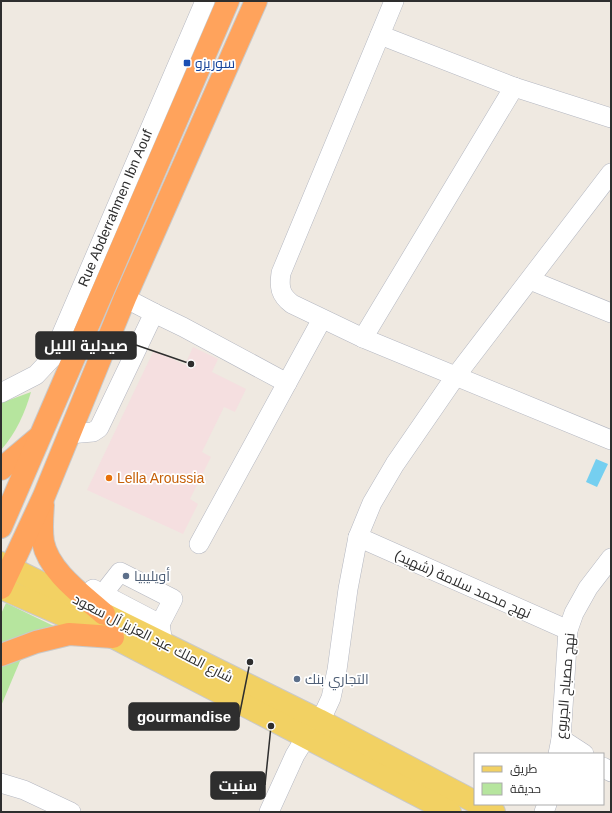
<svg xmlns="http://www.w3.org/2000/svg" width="612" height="813" font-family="Arial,Cairo,sans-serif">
	<rect width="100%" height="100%" fill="#efe9e1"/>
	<path fill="#f5dfe0" d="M193,347L218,359L212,372L246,389L235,412L224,407L202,452L211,457L190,499L198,504L183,534L87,490L154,350L185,365Z"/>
	<g fill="#b6e59e">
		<path d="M31,392C25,413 16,433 1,450V403Z"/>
		<path d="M6,603L60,629L20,661L1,706V614Z"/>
	</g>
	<path fill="#75cff0" d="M596,459L608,464L597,487L586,482Z"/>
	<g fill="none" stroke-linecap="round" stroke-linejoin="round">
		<g stroke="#b4b7c1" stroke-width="20">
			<g id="minor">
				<path d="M394,1L281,273C279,287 280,295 292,304L363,338L611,440"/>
				<path d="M380,35L514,87L611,118"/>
				<path d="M530,280L611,313"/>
				<path d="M154,313L183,327L287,383"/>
				<path d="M363,338L514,87"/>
				<path d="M1,393L36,375L51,359L205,1"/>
				<path d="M69,434L93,432L99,428L154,313L125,298"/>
				<path d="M358,537L568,630"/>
				<path d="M199,544L322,319"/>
				<path d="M93,589L160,624L162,637"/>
				<path d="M102,595L120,572L173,599L160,624"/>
				<path d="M561,739L584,754"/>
				<path d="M558,754L561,739L568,630L574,613L588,588L611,558"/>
				<path d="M603,767L611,772"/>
				<path d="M1,783L24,790L71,812"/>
				<path d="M269,812L295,755L306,737L325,711L331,698L337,670L348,589L358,537L372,503L395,464L455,377L611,173"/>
				<path d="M544,812L547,804"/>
			</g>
		</g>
		<g stroke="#c9c9c9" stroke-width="24">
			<g id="major">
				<path d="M1,563L319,720L475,802"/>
				<path d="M1,588L113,637L450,812"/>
				<path d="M479,804L494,812"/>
			</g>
		</g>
		<g stroke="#c9c9c9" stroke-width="24">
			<g id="highway">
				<path d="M1,469L38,438"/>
				<path d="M43,505C42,518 41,530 43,542C49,572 83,595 104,614"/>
				<path d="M1,527L228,1"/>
				<path d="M1,588L44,496L125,298L256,1"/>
				<path d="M1,655L36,642L69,634L113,637"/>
			</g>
		</g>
		<use href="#minor" stroke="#fff" stroke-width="19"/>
		<use href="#major" stroke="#f2d163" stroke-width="22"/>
		<use href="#highway" stroke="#ffa35c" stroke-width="22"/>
	</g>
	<rect fill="#1a4fb4" stroke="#fff" stroke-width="1.5" x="183" y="59" width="8" height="8" rx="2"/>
	<circle fill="#e8710a" stroke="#fff" stroke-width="1.5" cx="109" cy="478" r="4"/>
	<g fill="#5c6f8a" stroke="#fff" stroke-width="1.5">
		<circle cx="126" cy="576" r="4"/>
		<circle cx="297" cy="679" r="4"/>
	</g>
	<g text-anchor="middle" stroke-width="3.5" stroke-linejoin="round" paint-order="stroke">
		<g font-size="14" fill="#164399" stroke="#fff" text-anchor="start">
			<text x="195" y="68">سوريزو</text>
		</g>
		<g font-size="14" fill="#2e2e2e" stroke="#fff">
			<text transform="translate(115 208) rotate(-67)" y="5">Rue Abderrahmen Ibn Aouf</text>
			<text transform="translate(463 584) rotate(24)" y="5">نهج محمد سلامة (شهيد)</text>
			<text transform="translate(153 638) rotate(27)" y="5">شارع الملك عبد العزيز آل سعود</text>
			<text transform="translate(565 686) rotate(-85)" y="5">نهج مصباح الجربوع</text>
		</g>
		<g font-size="14" fill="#c56008" stroke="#fff" text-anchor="start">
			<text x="117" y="483">Lella Aroussia</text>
		</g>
		<g font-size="14" fill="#4e5e75" stroke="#fff" text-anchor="start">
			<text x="134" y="581">أويليبيا</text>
			<text x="305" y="684">التجاري بنك</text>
		</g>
	</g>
	<path fill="none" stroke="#2e2e2e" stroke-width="1.5" d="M191 364L136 345M250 662L239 717M271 726L265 785"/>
	<g fill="#2e2e2e" stroke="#fff" stroke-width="1.5">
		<circle cx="191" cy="364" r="4"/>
		<circle cx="250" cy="662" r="4"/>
		<circle cx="271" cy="726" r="4"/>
	</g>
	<g fill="#2e2e2e" stroke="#2e2e2e" stroke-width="1.5">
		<rect x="36" y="332" width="100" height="27" rx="4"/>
		<rect x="129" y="703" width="110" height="27" rx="4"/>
		<rect x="211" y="772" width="54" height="27" rx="4"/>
	</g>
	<g font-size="15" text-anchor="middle" font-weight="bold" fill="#fff">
		<text x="86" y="351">صيدلية الليل</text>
		<text x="184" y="722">gourmandise</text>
		<text x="238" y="791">سنيت</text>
	</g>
	<rect width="612" height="813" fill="none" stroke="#2e2e2e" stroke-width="4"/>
	<rect x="474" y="753" width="130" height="52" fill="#ffffff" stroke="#ababab"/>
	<rect x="482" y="766" width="20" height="6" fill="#f2d163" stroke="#ababab"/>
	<text x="510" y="773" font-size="12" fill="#2e2e2e">طريق</text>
	<rect x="482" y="783" width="20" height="12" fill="#b6e59e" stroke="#ababab"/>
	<text x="510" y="793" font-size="12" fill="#2e2e2e">حديقة</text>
</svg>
